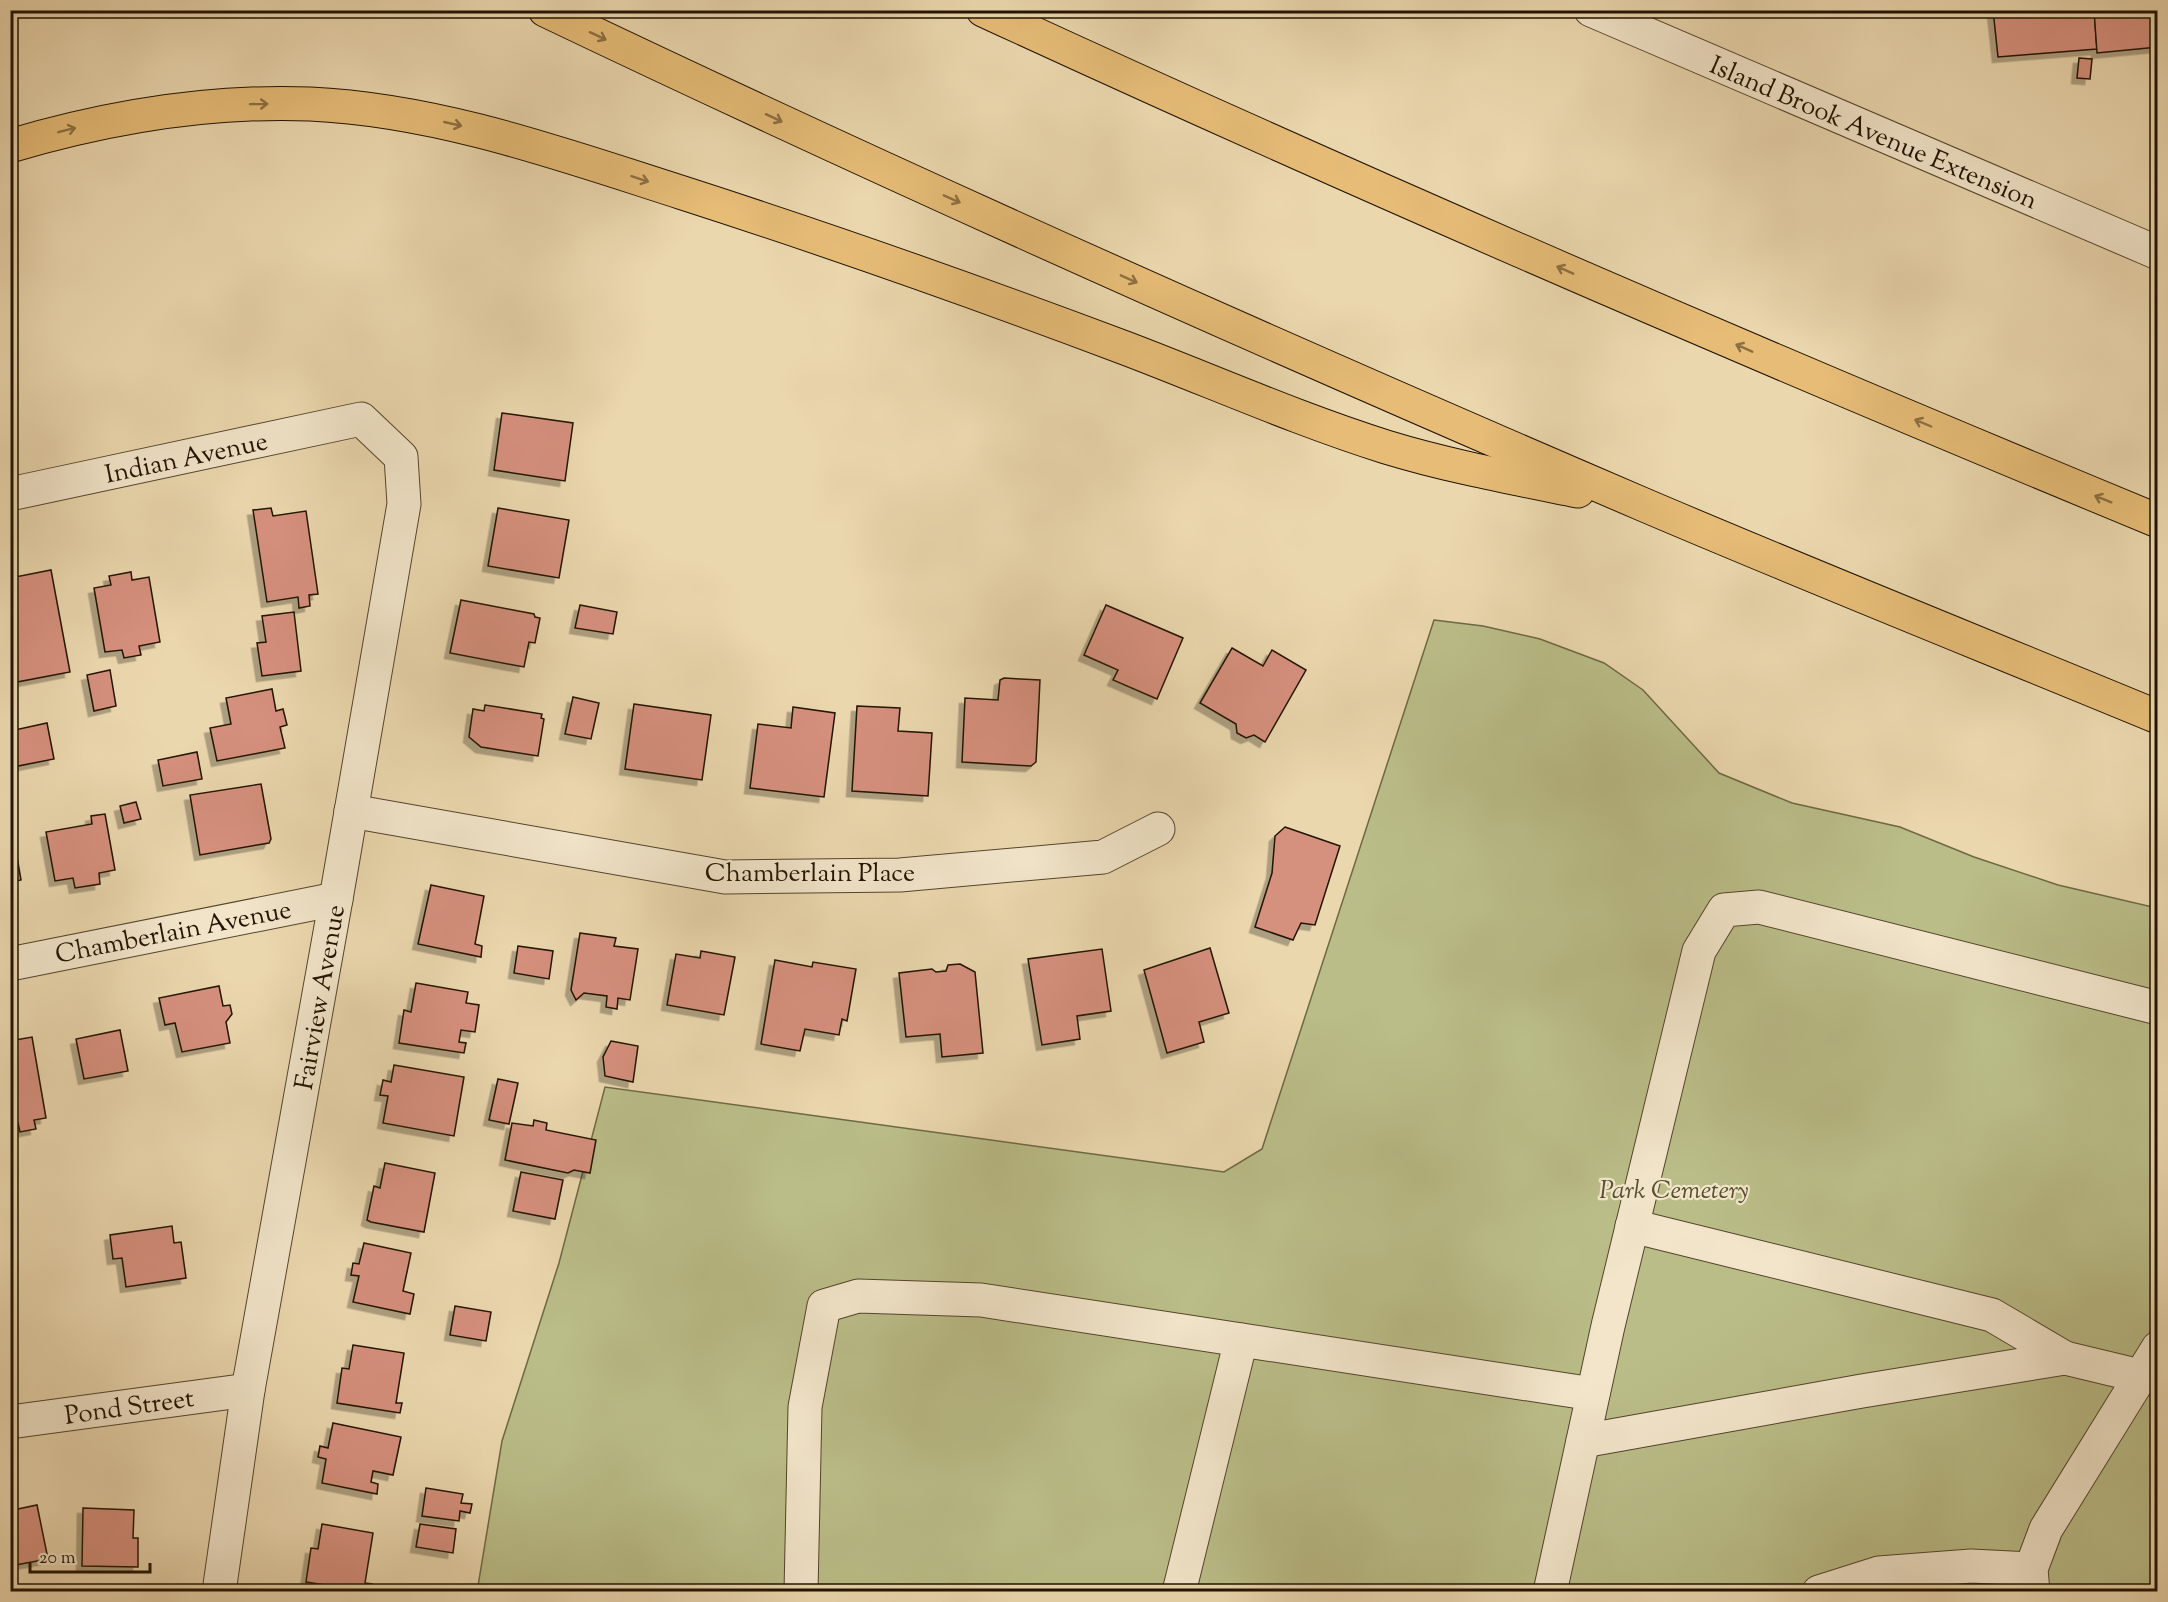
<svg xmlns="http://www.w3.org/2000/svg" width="2168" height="1602" font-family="'Sorts Mill Goudy',serif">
	<defs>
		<filter id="shadow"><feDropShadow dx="-5.5" dy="5.5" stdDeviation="0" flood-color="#0004"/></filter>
	</defs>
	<rect width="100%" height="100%" fill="#ebd7ae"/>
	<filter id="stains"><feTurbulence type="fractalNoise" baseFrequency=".00333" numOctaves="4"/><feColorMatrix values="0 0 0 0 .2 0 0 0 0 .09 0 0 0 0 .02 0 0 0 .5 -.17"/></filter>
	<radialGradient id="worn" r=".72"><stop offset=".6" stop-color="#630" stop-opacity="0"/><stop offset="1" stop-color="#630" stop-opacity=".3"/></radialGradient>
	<path fill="#babd88" stroke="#6e6844" stroke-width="1.5" d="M1434,620L1483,626L1540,639L1604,663L1643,690L1719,773L1792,803L1900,827L1974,857L2058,885L2157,908V1591L477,1592L502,1441L559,1263L605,1087L1224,1172L1262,1149Z"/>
	<g fill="#d6907e" stroke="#211301" stroke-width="1.5" filter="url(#shadow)">
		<path d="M1993,10H2094L2097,49L1998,57Z"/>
		<path d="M2094,10H2158V47L2097,53Z"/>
		<path d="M2079,58L2092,59L2090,79L2077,78Z"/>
		<path d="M502,413L573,423L565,481L494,470Z"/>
		<path d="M271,508L273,516L306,511L318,594L309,595L310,606L299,608L298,597L267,602L253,510Z"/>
		<path d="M498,508L569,520L559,578L488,566Z"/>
		<path d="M51,570L70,672L17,682L10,644V578Z"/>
		<path d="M131,572L132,580L149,577L160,642L139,646L141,655L124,658L122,650L105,652L94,588L111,585L109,576Z"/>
		<path d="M461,600L534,614L535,617L540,618L535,643L529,642L524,667L450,653Z"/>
		<path d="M580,605L617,612L613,634L575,628Z"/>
		<path d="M1106,605L1183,638L1157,699L1113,680L1118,670L1084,655Z"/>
		<path d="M294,612L301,671L262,676L257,643L266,642L262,616Z"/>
		<path d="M1232,648L1263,666L1272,650L1306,670L1265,742L1254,735L1246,738L1237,733L1236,724L1200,703Z"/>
		<path d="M110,670L116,706L94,711L87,675Z"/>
		<path d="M1004,678L1040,680L1036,762L1031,766L962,762L965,698L998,700L1000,680Z"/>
		<path d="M272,689L276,711L283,709L287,725L280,727L285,748L217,761L210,728L231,724L226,698Z"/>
		<path d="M573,697L599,703L591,739L565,734Z"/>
		<path d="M634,704L711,715L702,780L625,769Z"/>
		<path d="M485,705L542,714L541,718L544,719L538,756L481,747L469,737L473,709L484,711Z"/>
		<path d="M857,706L900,708L898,731L932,733L928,796L852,791Z"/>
		<path d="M793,707L835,713L824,797L750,788L758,724L791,728Z"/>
		<path d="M47,723L54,759L13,767L10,753V731Z"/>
		<path d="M197,752L202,779L163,786L158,760Z"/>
		<path d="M261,784L271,839L269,843L200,855L190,795Z"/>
		<path d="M136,802L141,819L124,823L120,806Z"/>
		<path d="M105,814L115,870L99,873L100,884L75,888L73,878L55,881L46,832L92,824L91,816Z"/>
		<path d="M10,817L21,880L10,882Z"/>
		<path d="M1285,827L1340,846L1315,925L1301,923L1293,940L1255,927L1272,873L1275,836Z"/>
		<path d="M431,885L484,896L475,944L482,946L481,957L418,944Z"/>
		<path d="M580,933L616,938L614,946L638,949L630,1000L618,998L617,1009L606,1007L607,996L584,993L576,1000L571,990Z"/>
		<path d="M518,946L553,951L549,979L514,973Z"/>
		<path d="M1210,948L1229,1013L1199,1022L1204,1042L1167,1053L1144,970Z"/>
		<path d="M1102,949L1111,1011L1077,1016L1080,1039L1042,1045L1028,959Z"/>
		<path d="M701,951L735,957L724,1015L667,1005L676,954L700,958Z"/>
		<path d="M775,960L812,967L813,962L856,969L847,1021L842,1019L839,1035L805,1029L800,1051L761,1044Z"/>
		<path d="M960,964L975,972L983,1053L942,1057L940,1034L906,1037L899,973L932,969L936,972L946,971L948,965Z"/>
		<path d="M416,983L468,992L466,1003L479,1005L475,1032L461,1030L459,1042L466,1043L464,1053L399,1043L404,1010L411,1012Z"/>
		<path d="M219,986L223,1006L230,1005L232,1014L226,1022L230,1043L182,1052L175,1023L165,1025L159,998Z"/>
		<path d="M120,1030L128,1071L84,1079L76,1039Z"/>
		<path d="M32,1037L46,1118L34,1120L36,1129L20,1132L18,1123L10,1125V1041Z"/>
		<path d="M611,1041L638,1046L633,1082L605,1076L603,1057Z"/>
		<path d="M394,1065L464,1077L454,1136L383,1123L388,1096L380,1095L383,1080L391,1082Z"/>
		<path d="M498,1079L518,1083L509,1124L489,1120Z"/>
		<path d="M534,1120L547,1123L546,1130L596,1140L590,1173L574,1170L568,1173L505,1160L512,1123L533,1126Z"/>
		<path d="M385,1163L435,1173L424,1232L371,1222L367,1220L374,1186L380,1188Z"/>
		<path d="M521,1172L563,1180L555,1219L513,1211Z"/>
		<path d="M172,1226L174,1243L181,1242L186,1278L126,1287L122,1258L113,1259L110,1235Z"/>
		<path d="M364,1243L411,1253L403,1291L414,1294L410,1314L353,1302L359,1276L351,1275L353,1263L359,1264Z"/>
		<path d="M455,1306L491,1312L486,1341L450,1335Z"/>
		<path d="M353,1345L404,1353L396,1403H402L400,1413L337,1403L342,1368L349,1369Z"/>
		<path d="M333,1423L401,1437L393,1475L373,1471L371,1482L378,1484L377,1494L322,1483L326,1459L318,1457L320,1446L328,1448Z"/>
		<path d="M426,1488L463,1494L461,1503L472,1504L470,1513L460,1511L459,1521L422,1516Z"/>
		<path d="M37,1505L48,1559L10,1566V1513L18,1509Z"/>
		<path d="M83,1508L134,1510L133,1538H138V1567L82,1566Z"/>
		<path d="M322,1524L373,1533L365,1583L372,1584L371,1592L306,1582L311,1548L318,1549Z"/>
		<path d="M420,1524L456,1529L453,1553L416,1547Z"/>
		<path d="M96,1586V1592H82L81,1587Z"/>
	</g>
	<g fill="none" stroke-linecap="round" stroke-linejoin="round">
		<g stroke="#54442c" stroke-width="35">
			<g id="minor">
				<path d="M1591,10L2158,253"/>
				<path d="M10,494L361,419L401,457L404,504L336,899L248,1390L219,1592"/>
				<path d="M351,811L725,877L900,875L1103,857L1158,829"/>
				<path d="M10,964L336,899"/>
				<path d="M1632,1226L1992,1315L2065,1358"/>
				<path d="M10,1422L248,1390"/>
				<path d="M1583,1441L1862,1391L2065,1358L2140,1376"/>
				<path d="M801,1592L805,1407L824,1306L858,1296L981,1300L1593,1394"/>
				<path d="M1179,1592L1241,1340"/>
				<path d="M1550,1592L1608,1326L1699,951L1724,910L1759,907L2158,1008"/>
				<path d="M1819,1592L1879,1573L1971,1566L2031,1569"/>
				<path d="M2033,1592L2031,1569L2046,1529L2158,1348"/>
			</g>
		</g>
		<g stroke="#211301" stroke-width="35">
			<g id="highway">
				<path d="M545,10C907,183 1274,346 1642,504C1813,577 1986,646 2158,717"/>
				<path d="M983,10C1371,189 1763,358 2158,521"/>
				<path d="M10,146C108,117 207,100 310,104C439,110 561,154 683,193C832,241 979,293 1125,348C1212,381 1297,419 1386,447C1448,466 1513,478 1578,491"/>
			</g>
		</g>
		<use href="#minor" stroke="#f2e5ca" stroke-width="33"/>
		<use href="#highway" stroke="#e6bc77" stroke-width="33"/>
	</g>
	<defs><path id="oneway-shaft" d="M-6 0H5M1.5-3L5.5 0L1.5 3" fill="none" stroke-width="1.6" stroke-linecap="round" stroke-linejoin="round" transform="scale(1.5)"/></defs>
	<g stroke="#8d7042">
		<use href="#oneway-shaft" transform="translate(598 36) rotate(25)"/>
		<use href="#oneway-shaft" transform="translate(259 104) rotate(-1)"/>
		<use href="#oneway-shaft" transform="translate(774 118) rotate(25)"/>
		<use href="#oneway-shaft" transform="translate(453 124) rotate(13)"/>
		<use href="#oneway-shaft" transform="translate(67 130) rotate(-14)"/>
		<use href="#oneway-shaft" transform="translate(640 179) rotate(18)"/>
		<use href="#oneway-shaft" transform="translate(952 199) rotate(24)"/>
		<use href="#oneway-shaft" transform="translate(1565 270) rotate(-156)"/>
		<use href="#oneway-shaft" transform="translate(1129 279) rotate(24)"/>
		<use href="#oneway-shaft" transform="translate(1744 348) rotate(-156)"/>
		<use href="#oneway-shaft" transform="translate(1923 423) rotate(-157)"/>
		<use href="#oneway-shaft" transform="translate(2103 499) rotate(-158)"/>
	</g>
	<g text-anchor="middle" stroke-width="4.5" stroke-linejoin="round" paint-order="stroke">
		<g font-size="26" fill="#211301" stroke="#f2e5ca">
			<text transform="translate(1874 132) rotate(23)" y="9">Island Brook Avenue Extension</text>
			<text transform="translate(186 457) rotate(-12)" y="9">Indian Avenue</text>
			<text x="810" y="881">Chamberlain Place</text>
			<text transform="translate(173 931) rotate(-11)" y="9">Chamberlain Avenue</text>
			<text transform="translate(319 997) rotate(-80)" y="9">Fairview Avenue</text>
			<text transform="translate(129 1406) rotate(-8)" y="9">Pond Street</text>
		</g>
		<g font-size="26" font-style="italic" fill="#574e30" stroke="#f2e5ca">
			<text x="1674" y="1198">Park Cemetery</text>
		</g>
	</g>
	<rect width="2168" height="1602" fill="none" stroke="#ebd7ae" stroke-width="36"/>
	<rect x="12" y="12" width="2144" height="1578" fill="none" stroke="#211301" stroke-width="3"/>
	<rect x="18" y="18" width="2132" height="1566" fill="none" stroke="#211301" stroke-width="1.5"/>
	<path d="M30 1563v9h120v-9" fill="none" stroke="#211301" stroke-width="3"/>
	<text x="39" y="1563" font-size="18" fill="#211301" stroke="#f2e5ca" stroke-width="4.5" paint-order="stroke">20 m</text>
	<rect width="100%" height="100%" filter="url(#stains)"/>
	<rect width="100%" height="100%" fill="url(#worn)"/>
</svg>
